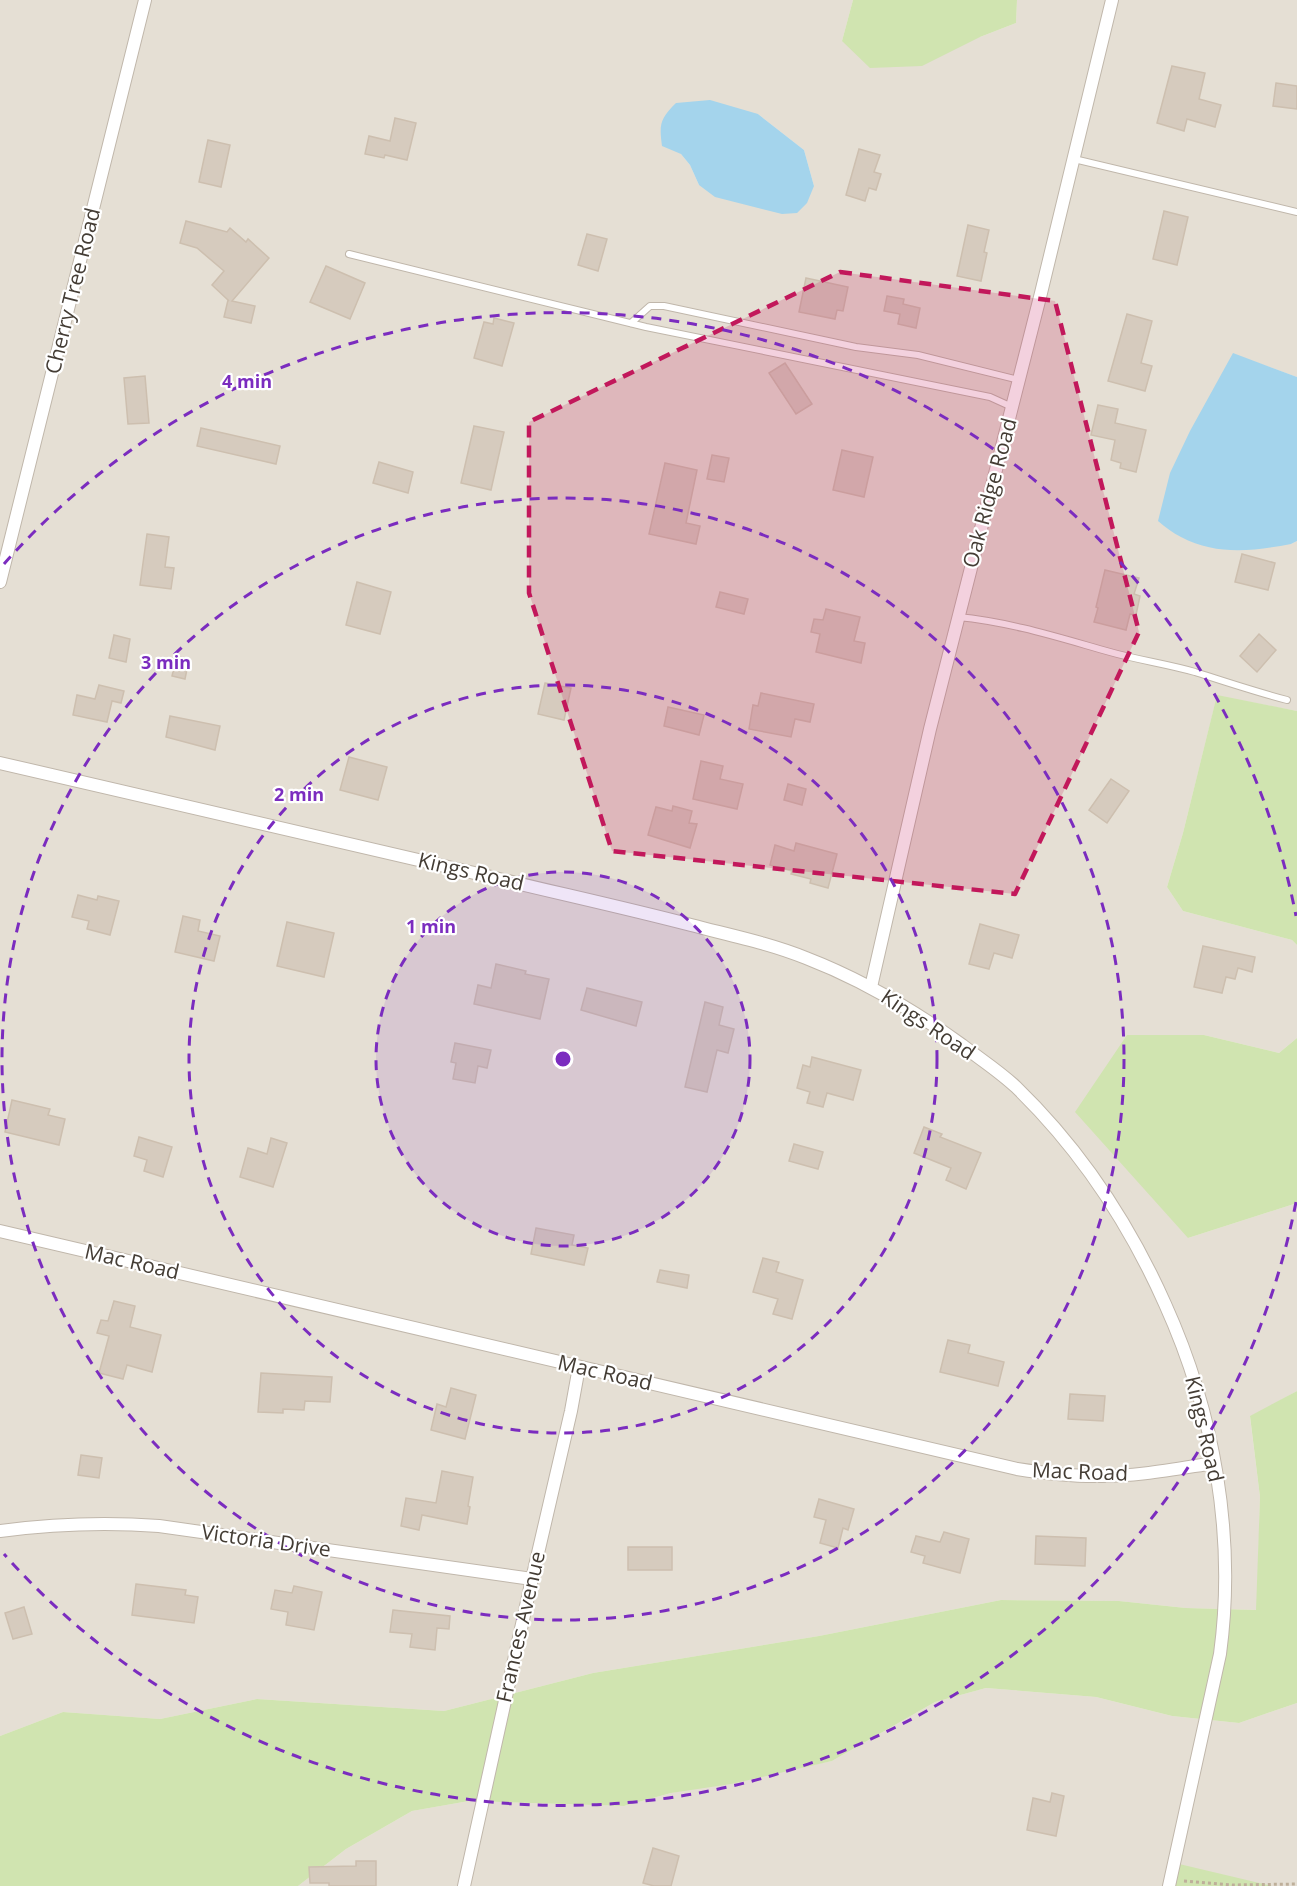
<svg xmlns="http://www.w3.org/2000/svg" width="1297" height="1886" font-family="'Open Sans',sans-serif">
	<rect width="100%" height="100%" fill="#f2ede5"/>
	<g fill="#e5dfd4" fill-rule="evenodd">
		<path d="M0,0H853L842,41L980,37L1016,23L1017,0H1297V377L1233,354L1291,544L1297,541V711L1217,696L1183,833L1167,887L1183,911L1292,940L1297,945V1038L1279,1053L1204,1035L1188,1238L1297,1203V1391L1250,1417L1260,1497L1257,1610L1186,1608L1119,1601L1001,1600L819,1636L593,1673L444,1711L257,1699L160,1719L63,1712L0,1736ZM758,114L804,150L814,186L699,185L690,165L681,154Z"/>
		<path d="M986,1688L1096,1697L1172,1716L1239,1723L1297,1703V1886H298L346,1849L412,1811L469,1801L624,1806L671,1793L832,1761L935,1702Z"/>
	</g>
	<g fill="#d0e4b0">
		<path d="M853,0H1017L1016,23L980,37L922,66L870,68L842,41Z"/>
		<path d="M1217,695L1297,711V945L1292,940L1183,911L1167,887L1183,833Z"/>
		<path d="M1127,1035H1204L1279,1053L1297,1038V1203L1188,1238L1075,1112Z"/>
		<path d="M1297,1391V1703L1239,1723L1172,1716L1096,1697L986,1688L935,1702L832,1761L731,1784L671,1793L624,1806L469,1801L412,1811L346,1849L298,1886H0V1736L63,1712L160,1719L257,1699L444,1711L593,1673L819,1636L1001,1600L1119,1601L1186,1608L1256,1610L1260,1497L1250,1416Z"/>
		<path d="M1175,1863L1272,1886H1170Z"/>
	</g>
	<g fill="#a4d4ec">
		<path d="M710,100L758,114L804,150L814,186L807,203L797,213L782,214L715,197L699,185L690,165L681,154L662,146C659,124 660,119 676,103Z"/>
		<path d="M1233,353L1297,377V541L1291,544C1254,551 1217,556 1181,537C1173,533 1165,527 1158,521L1170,473L1190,431Z"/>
	</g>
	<g fill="#d6cbbe" stroke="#cdbfaf" stroke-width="1.5">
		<path d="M1172,66L1205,73L1199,99L1221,105L1215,127L1187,119L1184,131L1157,123Z"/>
		<path d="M1276,83L1297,86V109L1273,106Z"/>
		<path d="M395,118L416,123L407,160L385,155L384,158L365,154L369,136L390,141Z"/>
		<path d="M208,140L230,145L221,187L199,182Z"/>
		<path d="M859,149L880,155L874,172L881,174L876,190L869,188L865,201L846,195Z"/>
		<path d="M1164,211L1188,217L1177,265L1153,259Z"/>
		<path d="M186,221L227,232L230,228L246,242L248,239L269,258L232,301L255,306L251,323L224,317L228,300L229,301L212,285L224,271L197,248L180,243Z"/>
		<path d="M968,225L989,230L984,252L987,253L981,281L957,276Z"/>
		<path d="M587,234L607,239L598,271L578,265Z"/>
		<path d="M326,266L365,283L350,319L310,302Z"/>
		<path d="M806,278L848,287L843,311L837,310L835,319L799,312Z"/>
		<path d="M887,296L904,299L903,304L920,308L916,328L898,324L900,314L884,311Z"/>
		<path d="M1127,314L1152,321L1141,363L1152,366L1145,391L1108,381Z"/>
		<path d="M494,318L514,323L502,366L474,358L484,322L493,324Z"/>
		<path d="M785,363L812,404L796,414L769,373Z"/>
		<path d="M145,376L149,423L128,424L124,378Z"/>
		<path d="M1098,405L1118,409L1115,423L1146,430L1136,472L1120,468L1121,463L1111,460L1115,440L1091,435Z"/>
		<path d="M474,426L504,432L491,490L461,483Z"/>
		<path d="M201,428L280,446L276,464L197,446Z"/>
		<path d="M842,450L873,457L864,497L833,490Z"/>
		<path d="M712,455L729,458L724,482L707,479Z"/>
		<path d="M379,462L413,472L408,493L373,483Z"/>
		<path d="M665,463L697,470L686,523L700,526L696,544L649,534Z"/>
		<path d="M147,534L169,537L165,567L174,568L171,589L140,585Z"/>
		<path d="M1242,554L1275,563L1268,590L1235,582Z"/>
		<path d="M1105,570L1139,578L1134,594L1140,596L1136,615L1130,614L1126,630L1094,622L1098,608L1096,607Z"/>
		<path d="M357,582L391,592L380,634L346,625Z"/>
		<path d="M720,592L748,599L744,614L716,607Z"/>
		<path d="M826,609L860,617L854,641L865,643L861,663L816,652L820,634L811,632L814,619L823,620Z"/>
		<path d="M1259,634L1276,650L1257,672L1240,656Z"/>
		<path d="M114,635L130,639L126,662L109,658Z"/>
		<path d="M177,656L189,659L185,679L172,676Z"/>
		<path d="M545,683L571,688L564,720L538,714Z"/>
		<path d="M99,685L124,691L121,703L112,701L107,722L73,715L77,695L95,699Z"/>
		<path d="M761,693L814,704L810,722L795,719L791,737L749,729L753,705L758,706Z"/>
		<path d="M668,707L704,715L699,735L664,726Z"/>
		<path d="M170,716L220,726L215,750L166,737Z"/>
		<path d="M349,757L387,767L378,800L340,790Z"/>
		<path d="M701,761L723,766L720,779L743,784L737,809L693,799Z"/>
		<path d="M1111,779L1129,791L1107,823L1089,810Z"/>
		<path d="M788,784L806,789L802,805L784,800Z"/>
		<path d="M673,806L692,811L689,823L697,824L690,848L648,835L656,807L672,811Z"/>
		<path d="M796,843L837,854L828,888L810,883L811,879L791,874L792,871L770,865L775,845L794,851Z"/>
		<path d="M78,895L97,900L98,896L119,901L110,935L87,929L89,921L72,917Z"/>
		<path d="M183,916L200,920L198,931L220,936L214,961L175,952Z"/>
		<path d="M287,922L334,933L324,977L277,966Z"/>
		<path d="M980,924L1019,935L1012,958L994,953L989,969L969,964Z"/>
		<path d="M1203,946L1255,957L1252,972L1238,968L1235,979L1226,977L1222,993L1194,987Z"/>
		<path d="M496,964L526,971L525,974L549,979L540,1019L474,1004L478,985L491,988Z"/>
		<path d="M587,988L642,1002L636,1026L581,1010Z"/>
		<path d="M705,1002L723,1007L719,1025L734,1029L728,1053L717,1050L707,1092L685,1087Z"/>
		<path d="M455,1043L491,1050L487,1068L478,1066L475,1083L453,1079L456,1063L451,1062Z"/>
		<path d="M812,1057L861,1070L853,1100L827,1093L823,1107L807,1103L810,1092L797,1088L803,1065L810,1067Z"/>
		<path d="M12,1100L50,1109L48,1115L65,1119L59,1145L5,1132Z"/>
		<path d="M924,1127L942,1134L940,1137L981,1153L966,1189L946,1180L951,1168L914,1153Z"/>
		<path d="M139,1137L172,1147L163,1177L144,1171L147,1160L134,1156Z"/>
		<path d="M271,1138L287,1143L273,1187L240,1177L248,1148L267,1154Z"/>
		<path d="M794,1144L823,1152L818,1169L789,1161Z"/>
		<path d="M536,1228L574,1235L572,1245L588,1248L584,1265L531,1254Z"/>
		<path d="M763,1258L779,1262L776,1272L803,1280L792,1319L773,1314L778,1299L753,1292Z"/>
		<path d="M660,1270L689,1275L687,1288L657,1282Z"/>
		<path d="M114,1301L135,1306L130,1327L161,1335L152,1372L127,1365L123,1379L99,1373L109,1336L97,1333L101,1320L108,1321Z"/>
		<path d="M948,1340L970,1345L968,1353L1004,1362L998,1386L940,1372Z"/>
		<path d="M261,1373L332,1377L330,1402L305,1401L304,1410L283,1409V1413L258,1412Z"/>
		<path d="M451,1388L476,1395L465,1439L431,1430L437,1404L446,1407Z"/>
		<path d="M1070,1394L1105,1396L1103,1421L1068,1419Z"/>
		<path d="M81,1455L102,1458L99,1478L78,1475Z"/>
		<path d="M442,1471L473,1477L468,1506L470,1507L467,1524L422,1515L419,1530L401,1526L406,1498L436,1503Z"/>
		<path d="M819,1499L854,1509L848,1530L843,1528L838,1548L820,1543L826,1520L814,1517Z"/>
		<path d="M944,1532L969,1539L960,1573L923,1563L925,1556L911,1552L916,1536L940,1542Z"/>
		<path d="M1036,1536L1086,1538L1085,1566L1035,1564Z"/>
		<rect x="628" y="1547" width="44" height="23"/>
		<path d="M136,1584L186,1590L185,1595L198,1597L194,1623L132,1615Z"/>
		<path d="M294,1586L322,1592L314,1630L286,1625L288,1612L271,1609L275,1590L292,1593Z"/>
		<path d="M24,1607L32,1634L13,1639L5,1613Z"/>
		<path d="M393,1610L450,1616L449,1629L437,1628L435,1650L410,1647L412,1634L390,1632Z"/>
		<path d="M1052,1793L1064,1796L1056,1836L1027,1830L1033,1798L1050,1802Z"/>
		<path d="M653,1848L679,1856L671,1886H654L643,1883Z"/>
		<path d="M356,1861H376V1886H329V1883H310L309,1867L356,1866Z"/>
	</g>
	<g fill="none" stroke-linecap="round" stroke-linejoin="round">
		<g stroke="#c0b7ab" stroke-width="8">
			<g id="service">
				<path d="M1074,159L1297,212"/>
				<path d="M349,254L646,327L990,397L1012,407"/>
				<path d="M631,323L650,306H664L856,347L918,355L1019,380"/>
				<path d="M958,617C1011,622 1060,638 1110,652C1138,660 1167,664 1195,672C1226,682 1256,692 1287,700"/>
			</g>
		</g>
		<g stroke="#c0b7ab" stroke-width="14">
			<g id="minor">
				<path d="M0,582L145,0"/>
				<path d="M0,763C161,800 322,837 483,875C552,892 622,907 691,925C729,935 769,943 806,958C863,980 912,1009 962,1045C980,1059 999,1071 1016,1087C1080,1149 1129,1223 1165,1304C1214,1412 1236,1536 1220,1654L1169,1886"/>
				<path d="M871,987L930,729L1041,293L1112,0"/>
				<path d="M0,1231L1017,1469C1043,1473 1069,1476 1095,1476C1135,1477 1175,1469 1214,1463"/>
				<path d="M0,1531C53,1524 105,1522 159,1526L532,1579"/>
				<path d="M464,1886L532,1579L571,1411L579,1367"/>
			</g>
		</g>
		<path stroke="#beaf9a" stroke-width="3" stroke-dasharray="3 3" stroke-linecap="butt" d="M1184,1881L1232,1885L1297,1884"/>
		<use href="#service" stroke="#fff" stroke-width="6"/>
		<use href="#minor" stroke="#fff" stroke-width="12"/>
	</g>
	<path fill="#c2185b" fill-opacity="0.2" stroke="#c2185b" stroke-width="4.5" stroke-dasharray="12 8" stroke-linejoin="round" d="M840,272L1055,301L1139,632L1015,894L612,851L529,593V422Z"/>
	<circle cx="563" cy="1059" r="187" fill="#7b2cbf" fill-opacity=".12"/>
	<g fill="none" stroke="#7b2cbf" stroke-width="3" stroke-dasharray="10 8">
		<circle cx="563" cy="1059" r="187"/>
		<circle cx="563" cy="1059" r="374"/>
		<circle cx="563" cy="1059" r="561"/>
		<path d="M1296 1202A747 747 0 0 1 4 1554M4 564A747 747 0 0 1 1296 916"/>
	</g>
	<g text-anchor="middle" stroke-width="4.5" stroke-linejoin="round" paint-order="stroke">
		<g font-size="21" fill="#443d35" stroke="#fff">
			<text transform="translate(73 291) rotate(-76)" y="7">Cherry Tree Road</text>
			<text transform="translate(990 493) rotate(-75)" y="7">Oak Ridge Road</text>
			<text transform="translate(471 872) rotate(13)" y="7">Kings Road</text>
			<text transform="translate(928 1025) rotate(34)" y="7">Kings Road</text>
			<text transform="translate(132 1262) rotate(13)" y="7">Mac Road</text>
			<text transform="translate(605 1373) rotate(13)" y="7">Mac Road</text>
			<text transform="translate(1204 1429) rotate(77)" y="7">Kings Road</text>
			<text transform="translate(1080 1472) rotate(2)" y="7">Mac Road</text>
			<text transform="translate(266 1541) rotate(8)" y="7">Victoria Drive</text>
			<text transform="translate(521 1627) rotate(-77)" y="7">Frances Avenue</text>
		</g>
	</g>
	<circle cx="563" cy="1059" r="9" fill="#7b2cbf" stroke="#fff" stroke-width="3"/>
	<g font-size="18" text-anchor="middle" font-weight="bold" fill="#7b2cbf" stroke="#fff" stroke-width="4.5" stroke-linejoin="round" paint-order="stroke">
		<text x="247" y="388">4 min</text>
		<text x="166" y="669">3 min</text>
		<text x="299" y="801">2 min</text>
		<text x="431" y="933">1 min</text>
	</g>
</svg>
